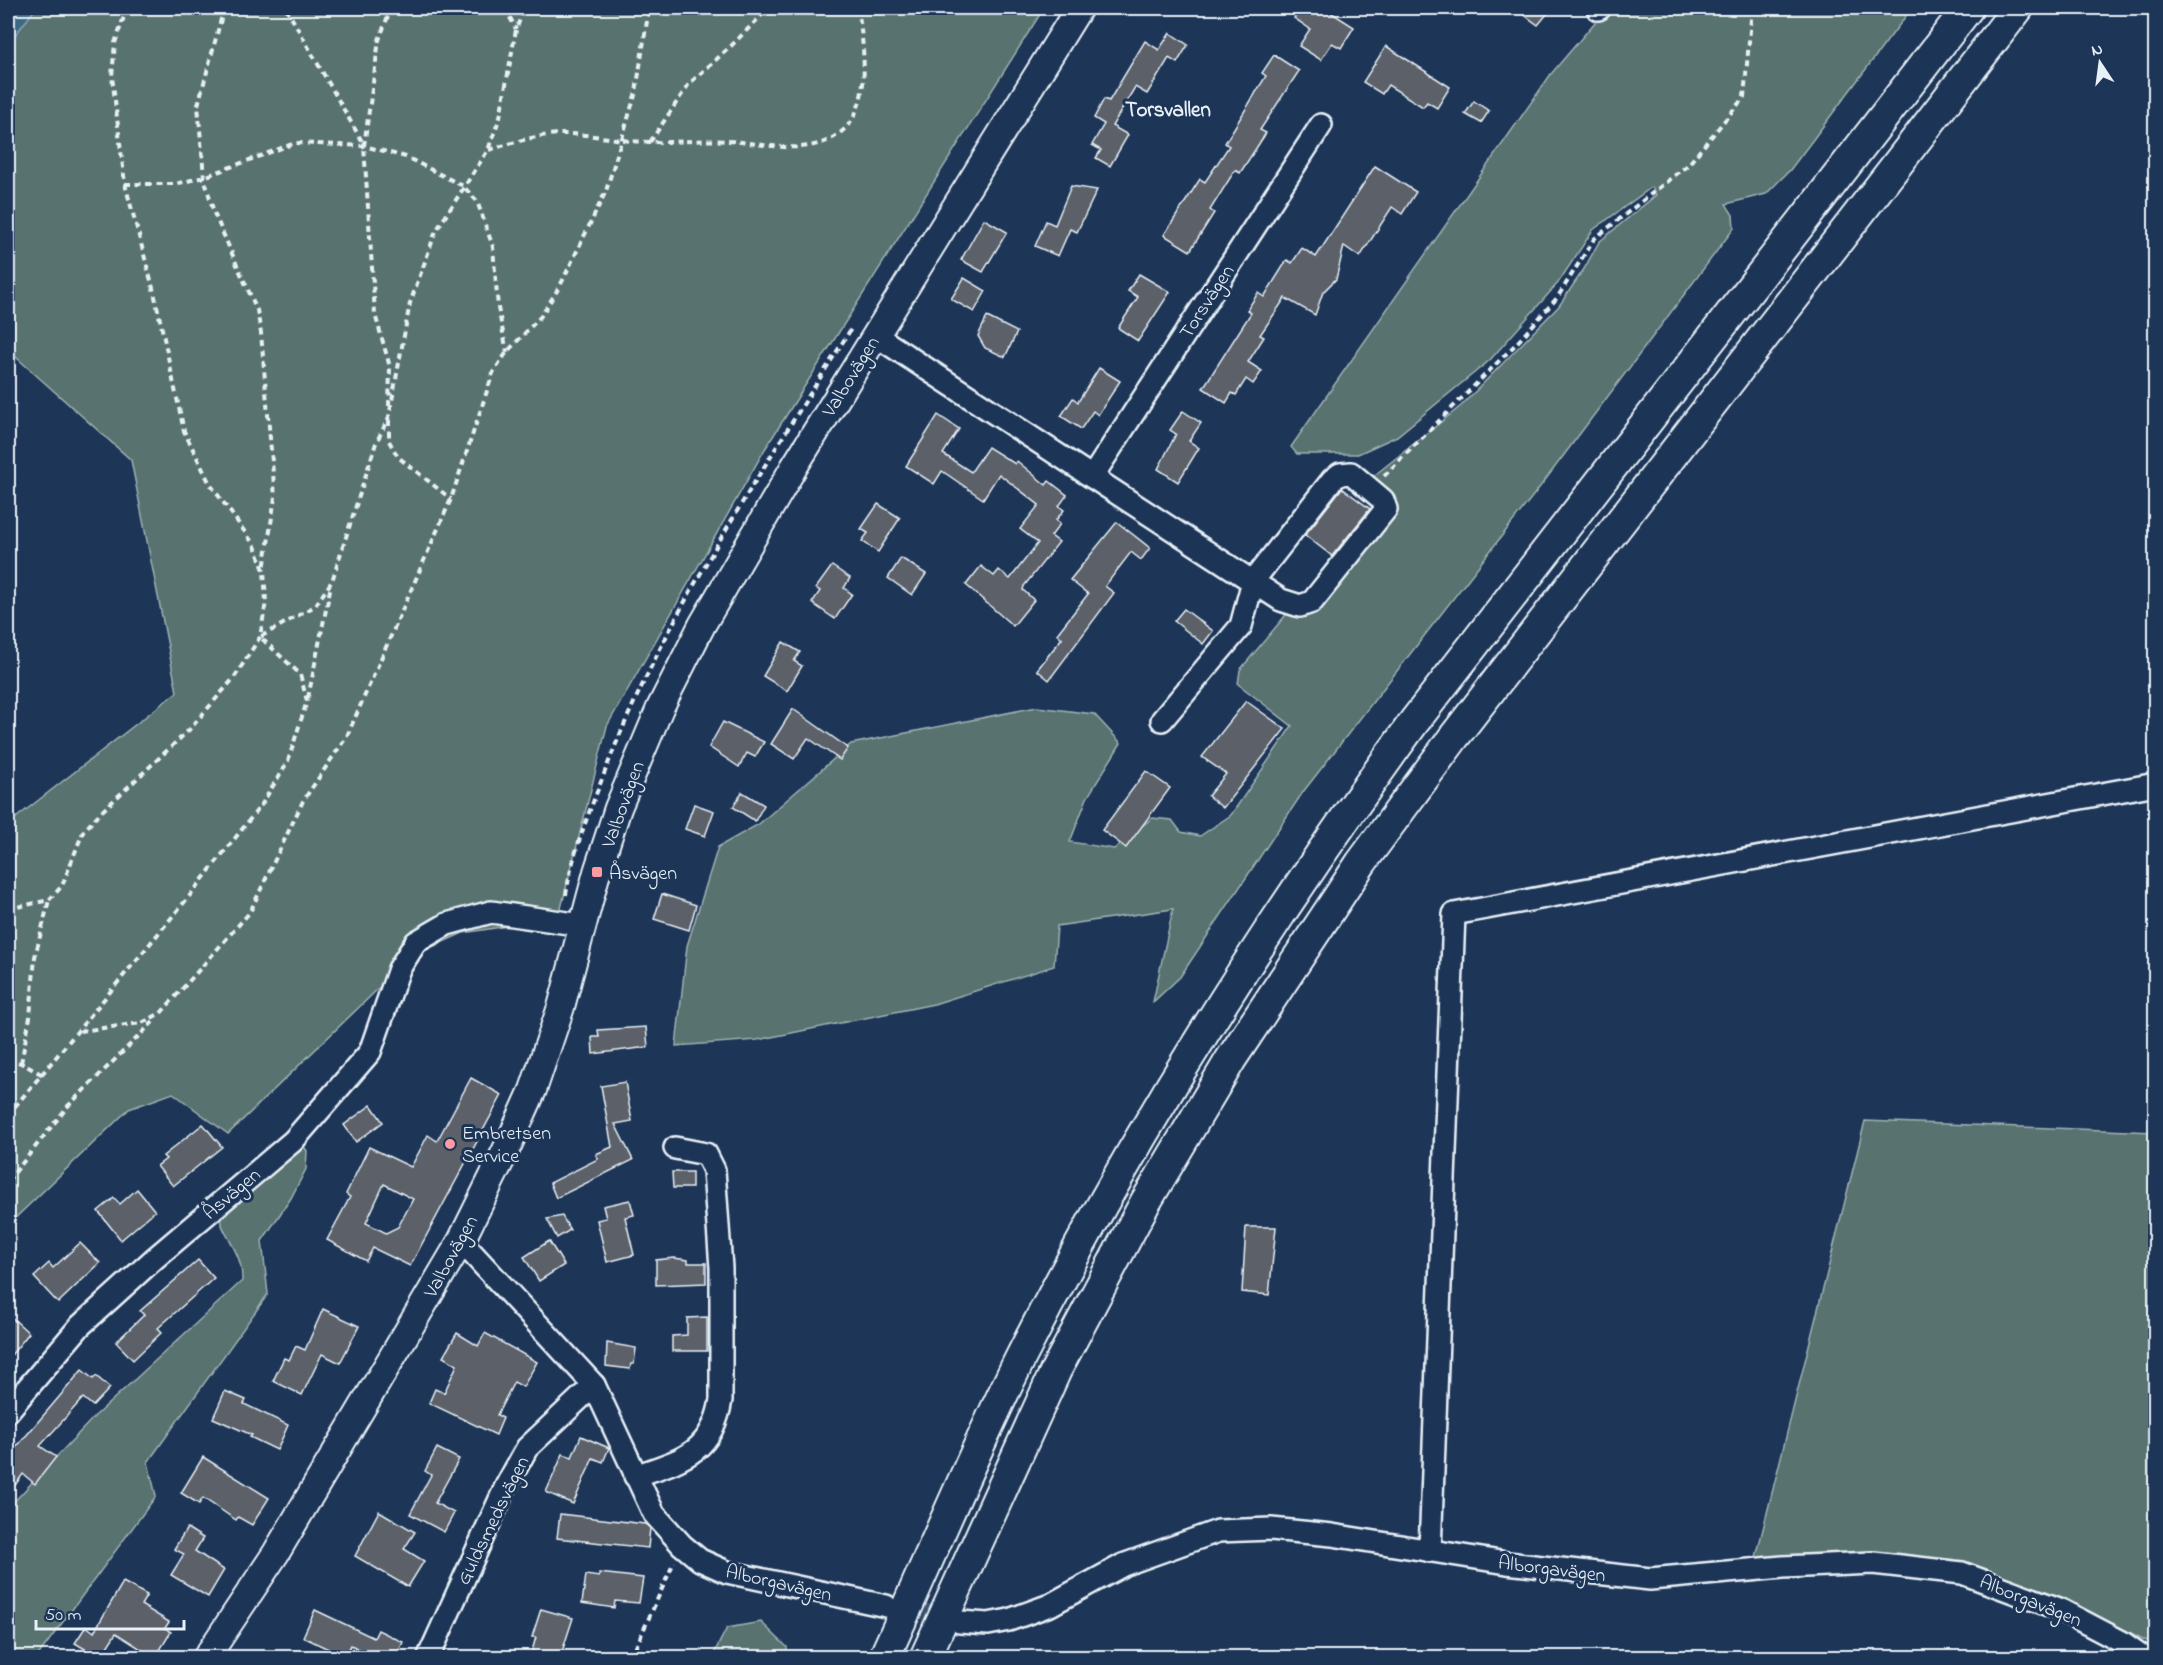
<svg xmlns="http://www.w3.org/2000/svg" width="2163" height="1665" font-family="'Indie Flower',sans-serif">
	<rect width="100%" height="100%" fill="#1d3557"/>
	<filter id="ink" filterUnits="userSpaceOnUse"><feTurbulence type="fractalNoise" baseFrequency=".0167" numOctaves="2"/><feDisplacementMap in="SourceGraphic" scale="12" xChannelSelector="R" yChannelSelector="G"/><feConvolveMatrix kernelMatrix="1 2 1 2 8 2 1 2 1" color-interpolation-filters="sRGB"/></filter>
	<g filter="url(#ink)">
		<g fill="#58726f" stroke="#a0b2b4" stroke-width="1.5">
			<path d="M36,8H1044L765,449L607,726L556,928L508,926L463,933L412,956L228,1134L173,1093L129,1109L8,1225V824L177,692L131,460L8,350V44Z"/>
			<path d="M1607,8H1912L1790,170L1766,194L1726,204L1733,215L1734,228L1546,479L1303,792L1180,977L1153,1002L1173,909L1057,926L1054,966L934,1004L757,1040L676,1046L687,946L718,847L759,824L851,744L1037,707L1094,714L1121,743L1087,798L1070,842L1114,849L1152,818L1172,820L1181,832L1200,836L1231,815L1292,726L1238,684L1240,670L1329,563L1340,571L1389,506L1366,482L1461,406L1559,306L1584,269L1599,242L1656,195L1652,187L1593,230L1558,283L1490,360L1397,436L1358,454H1297L1291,447L1551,74Z"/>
			<path d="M1865,1121L2155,1132V1645L2113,1624L1963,1568L1755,1561Z"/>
			<path d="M299,1139L307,1151L306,1169L291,1198L262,1241L268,1294L148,1462L156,1496L37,1657H8V1508L95,1416L242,1281C243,1250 222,1237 217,1210Z"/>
			<path d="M761,1622L787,1647V1657H712L727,1628Z"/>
		</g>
		<path fill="#3d6784" stroke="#819eb2" stroke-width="1.5" d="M8,8H36L8,44Z"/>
		<g fill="#5c6167" stroke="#e8f1f8" stroke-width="1.5" fill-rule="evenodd">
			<path d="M1301,8H1324L1354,27L1341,48L1332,43L1321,60L1299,46L1310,29L1294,18Z"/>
			<path d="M1515,8H1552L1538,25Z"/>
			<path d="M1170,33L1188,45L1177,63L1169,58L1147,94L1135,87L1112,126L1128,135L1110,166L1096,158L1101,150L1092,145L1104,124L1094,118L1104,99L1109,101L1145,41L1159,50Z"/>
			<path d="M1386,46L1450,87L1437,108L1427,102L1423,107L1388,85L1382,94L1363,82Z"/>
			<path d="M1274,55L1299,71L1260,130L1266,133L1240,173L1235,170L1210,210L1214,213L1190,251L1164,235L1200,179L1205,182L1229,146L1225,143L1266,76L1262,73Z"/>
			<path d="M1474,101L1489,111L1481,123L1465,114Z"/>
			<path d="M1375,166L1416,192L1402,214L1392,207L1360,257L1344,246L1336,279L1323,292L1315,315L1285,298L1260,335L1264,337L1248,362L1262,371L1253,384L1246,379L1236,395L1232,393L1226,403L1203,388L1251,313L1247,310L1258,293L1264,297L1287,260L1292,263L1302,248L1316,257Z"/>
			<path d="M1071,186L1097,190L1077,232L1070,229L1058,256L1035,246L1046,221L1055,225Z"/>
			<path d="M984,219L1007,232L983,272L961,260Z"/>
			<path d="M1139,274L1170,292L1138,341L1118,328L1138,297L1128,291Z"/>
			<path d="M964,278L986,291L974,312L951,299Z"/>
			<path d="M987,317L1017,332L1005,357L985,348L978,336Z"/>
			<path d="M1099,368L1120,381L1098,415L1093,411L1081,429L1061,416L1073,398L1078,402Z"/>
			<path d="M1183,411L1201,423L1189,441L1199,448L1178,482L1158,469L1176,434L1170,430Z"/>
			<path d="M938,415L959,429L943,454L971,472L988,447L1015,464L1017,461L1046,485L1049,481L1067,495L1059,506L1064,510L1056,520L1060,524L1051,536L1059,542L1024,586L1023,590L1034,600L1013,626L966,585L981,566L994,576L999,570L1010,579L1038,543L1020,529L1039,505L999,474L983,499L942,471L934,484L906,466Z"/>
			<path d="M1342,488L1370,509L1332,556L1305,535Z"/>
			<path d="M878,504L900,518L878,552L862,541L868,533L861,529Z"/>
			<path d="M1117,522L1150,548L1141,560L1131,552L1105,586L1114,593L1049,680L1037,670L1062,638L1057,634L1088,594L1070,580Z"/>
			<path d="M901,558L926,574L912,595L888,578Z"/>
			<path d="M832,566L850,578L844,588L852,594L835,619L812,603L820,591L816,588Z"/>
			<path d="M1184,609L1213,631L1203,644L1174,621Z"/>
			<path d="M783,642L800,652L794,661L802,666L787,691L763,676Z"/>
			<path d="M1246,701L1285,729L1223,808L1208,796L1226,774L1202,757Z"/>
			<path d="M793,709L848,748L840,760L808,738L794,759L771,744Z"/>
			<path d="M723,722L764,742L755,757L747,753L739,767L709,747Z"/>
			<path d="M1146,771L1170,788L1126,848L1102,830Z"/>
			<path d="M742,792L764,805L755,821L733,807Z"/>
			<path d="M694,804L714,811L705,836L685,829Z"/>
			<path d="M662,894L696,905L689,930L654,919Z"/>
			<path d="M646,1027L648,1047L593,1054L592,1037H599L598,1030Z"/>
			<path d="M471,1078L502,1095L410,1266L373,1248L366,1261L327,1240L350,1197L346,1194L369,1147L411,1167L428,1135L437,1141ZM384,1184L413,1199L398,1227L386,1233L366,1223Z"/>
			<path d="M625,1082L632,1121L615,1124L633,1160L556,1198L550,1183L598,1159L596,1154L612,1147L601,1086Z"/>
			<path d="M371,1105L383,1122L356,1142L344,1125Z"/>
			<path d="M203,1124L222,1147L173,1186L157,1166L166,1159L163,1156Z"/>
			<path d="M672,1172H692V1188H673Z"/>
			<path d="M137,1189L155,1211L121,1240L98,1211L114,1198L120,1204Z"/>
			<path d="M630,1200L634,1215L625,1217L634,1255L607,1262L597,1220L606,1218L603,1206Z"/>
			<path d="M562,1216L570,1230L557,1238L547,1219Z"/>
			<path d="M1246,1227H1276L1269,1295L1242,1292Z"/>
			<path d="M549,1241L564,1265L539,1281L524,1257Z"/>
			<path d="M80,1243L100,1263L58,1303L34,1277L49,1263L53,1268Z"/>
			<path d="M674,1258L688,1260V1263H706V1283L656,1285V1260Z"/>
			<path d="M198,1260L214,1278L158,1328L162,1332L133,1360L116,1342L144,1315L140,1311Z"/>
			<path d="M323,1309L359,1326L340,1363L322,1354L302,1395L273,1381L284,1358L289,1360L296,1346L305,1350Z"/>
			<path d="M8,1314L29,1333L8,1359Z"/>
			<path d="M707,1317V1351H672V1336L687,1335V1318Z"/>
			<path d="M457,1333L478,1346L485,1333L537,1362L523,1387L514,1382L497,1415L503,1418L496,1435L429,1403L435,1389L444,1393L457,1365L443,1357Z"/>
			<path d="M607,1343L636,1348L634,1364H631L630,1369L606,1366Z"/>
			<path d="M82,1370L93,1379L96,1376L110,1388L93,1406L83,1398L40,1446L56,1457L35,1484L23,1474L8,1495V1457Z"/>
			<path d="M225,1391L246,1400L244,1404L288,1425L277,1450L250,1437L252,1435L213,1418Z"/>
			<path d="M581,1436L609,1448L603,1462L593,1458L573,1504L546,1492L563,1454L572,1457Z"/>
			<path d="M437,1448L459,1459L435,1503L454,1513L444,1532L410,1514L431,1475L425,1471Z"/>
			<path d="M203,1457L269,1498L252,1525L238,1517L236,1520L203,1498L199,1504L181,1493Z"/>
			<path d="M379,1511L415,1532L404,1549L424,1561L408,1587L355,1556Z"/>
			<path d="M560,1514L645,1524L650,1528L648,1548L557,1538Z"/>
			<path d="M187,1528L203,1538L195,1551L224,1570L208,1597L171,1575L184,1554L174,1549Z"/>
			<path d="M599,1573L643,1578L639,1603L615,1601L614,1608L582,1603L586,1575L599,1577Z"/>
			<path d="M123,1582L147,1595L141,1605L169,1622L165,1628L171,1632L155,1658L116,1633L100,1658L75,1643L86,1626L94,1632Z"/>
			<path d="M541,1609L573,1618L560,1658L532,1651L536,1637H532Z"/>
			<path d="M315,1610L374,1638L378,1630L403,1642L396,1658H377L351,1645L345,1657L303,1637Z"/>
		</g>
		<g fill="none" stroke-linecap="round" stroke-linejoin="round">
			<path stroke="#3b516f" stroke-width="21" stroke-dasharray="21 10" stroke-linecap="butt" d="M893,1607L957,1621"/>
			<g stroke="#e8f1f8" stroke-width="26">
				<g id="minor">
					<path d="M1598,9L1600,8"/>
					<path d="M875,335L1092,477L1321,125"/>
					<path d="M1092,477L1281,600L1300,606L1312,602L1386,509L1383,500L1351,473L1340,474L1332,480L1253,581L1241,626L1162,720"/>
					<path d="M594,1385L654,1514L682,1545L700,1560L727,1572L886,1606"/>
					<path d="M8,1411L80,1326L155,1258L293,1141L370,1052L399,969L416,942L447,924L491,912L582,925"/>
					<path d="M635,1476C681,1460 712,1454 721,1400V1268L714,1170L706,1154L675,1148"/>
					<path d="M1430,1551L1454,914L2156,784"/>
					<path d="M960,1622L988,1624L1009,1620L1050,1605L1123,1565L1218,1531L1271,1529L1332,1535L1507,1563L1650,1579L1783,1567L1873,1563L1962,1573L2059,1609L2122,1642L2145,1658"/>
					<path d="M428,1658L506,1486L527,1448L594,1385L461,1241"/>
				</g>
			</g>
			<g stroke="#e8f1f8" stroke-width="30">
				<path id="major" d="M206,1658L276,1553L461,1241L506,1150L533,1090L561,1007L597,872L618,808L660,708L702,625L794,467L1079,8"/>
			</g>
			<g stroke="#e8f1f8" stroke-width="34">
				<g id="highway">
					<path d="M884,1658C930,1558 972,1455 1021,1357C1134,1133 1266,925 1414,722L1968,8"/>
					<path d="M925,1658L1056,1370L1145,1203L1231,1059L1361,863L1454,737L2018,8"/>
				</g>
			</g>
			<g stroke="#e8f1f8" stroke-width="4" stroke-dasharray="6 4.5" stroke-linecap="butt">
				<path d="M224,8L198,105L204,177L214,213L257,310L261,333L275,497L264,570"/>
				<path d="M286,8L364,145"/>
				<path d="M505,8L516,29"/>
				<path d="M650,142L689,84L731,46L769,8"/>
				<path d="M489,150C512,143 536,135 560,134C590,133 621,142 651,142C677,143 703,139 729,141C766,143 807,158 840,133C874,107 863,44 858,8"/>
				<path d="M125,184H175L204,177L295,143L364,146L406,157L463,186L477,201L493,247L498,308L507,352"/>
				<path d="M389,406L390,367L375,314L364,146L379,40L391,8"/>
				<path d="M389,420V441L398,457L451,499"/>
				<path d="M1384,476L1516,344L1557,298L1594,239L1688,165L1744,97L1752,8"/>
				<path d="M308,698L331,585"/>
				<path d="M566,895C572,854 589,812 604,774C665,615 761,472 851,329"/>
				<path d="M8,909L49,900L62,886L83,832L98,815L189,730L234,678L260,637L266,602L264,570L255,546L210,484L184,431L154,292L125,184L112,76L115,43L127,8"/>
				<path d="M80,1031L142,1023L161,1013L250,912L303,801L347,736L451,499L493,373L507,352L541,316L560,286L606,191L636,92L649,8"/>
				<path d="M8,1059L21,1063L43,1075"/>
				<path d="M21,1063L30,1017L35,957L49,900"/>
				<path d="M8,1115L187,899L262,804L288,761L307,701L300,674L260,637L315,606L332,581L376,443L389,417L410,303L436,231L488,150L500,117L516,30L524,8"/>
				<path d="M8,1181L68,1106L153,1022"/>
				<path d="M631,1658L674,1562"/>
			</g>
			<use href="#minor" stroke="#1d3557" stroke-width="21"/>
			<use href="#major" stroke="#1d3557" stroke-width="26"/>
			<use href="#highway" stroke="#1d3557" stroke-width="30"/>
		</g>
	</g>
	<g fill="#ff9aa2" stroke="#1d3557" stroke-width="2">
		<rect x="591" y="866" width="12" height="12" rx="3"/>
		<circle cx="450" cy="1144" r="6"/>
	</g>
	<g text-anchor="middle" stroke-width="6" stroke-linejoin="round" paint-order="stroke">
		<g font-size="20" fill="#e8f1f8" stroke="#1d3557">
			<text transform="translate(1206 301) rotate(-57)" y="7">Torsvägen</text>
			<text transform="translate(850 376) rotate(-58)" y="7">Valbovägen</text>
			<text transform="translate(622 804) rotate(-70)" y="7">Valbovägen</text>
			<text transform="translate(231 1193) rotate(-40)" y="7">Åsvägen</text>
			<text transform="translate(450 1256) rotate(-61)" y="7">Valbovägen</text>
			<text transform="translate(492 1520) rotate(-64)" y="7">Guldsmedsvägen</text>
			<text transform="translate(1552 1568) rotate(7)" y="7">Alborgavägen</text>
			<text transform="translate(779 1582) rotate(13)" y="7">Alborgavägen</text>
			<text transform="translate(2031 1600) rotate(22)" y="7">Alborgavägen</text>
		</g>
		<g font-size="20" fill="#e8f1f8" stroke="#1d3557" text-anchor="start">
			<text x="609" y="879">Åsvägen</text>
			<text x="462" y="1139">Embretsen<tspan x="462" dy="23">Service</tspan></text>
		</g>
		<g font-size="21" font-weight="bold" fill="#e8f1f8" stroke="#1d3557">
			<text x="1168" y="116">Torsvallen</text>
		</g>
	</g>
	<rect width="2163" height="1665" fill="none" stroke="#1d3557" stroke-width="30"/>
	<rect x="15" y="15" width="2133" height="1635" fill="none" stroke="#e8f1f8" stroke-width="2" filter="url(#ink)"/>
	<g transform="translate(2100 63) rotate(347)" stroke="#1d3557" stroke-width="4.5" paint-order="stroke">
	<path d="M0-4.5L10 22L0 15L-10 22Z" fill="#e8f1f8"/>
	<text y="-9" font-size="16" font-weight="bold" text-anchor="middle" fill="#e8f1f8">N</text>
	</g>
	<path d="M36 1620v9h148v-9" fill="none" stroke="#e8f1f8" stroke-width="3"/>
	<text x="45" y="1620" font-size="18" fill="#e8f1f8" stroke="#1d3557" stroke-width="4.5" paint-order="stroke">50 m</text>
</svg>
